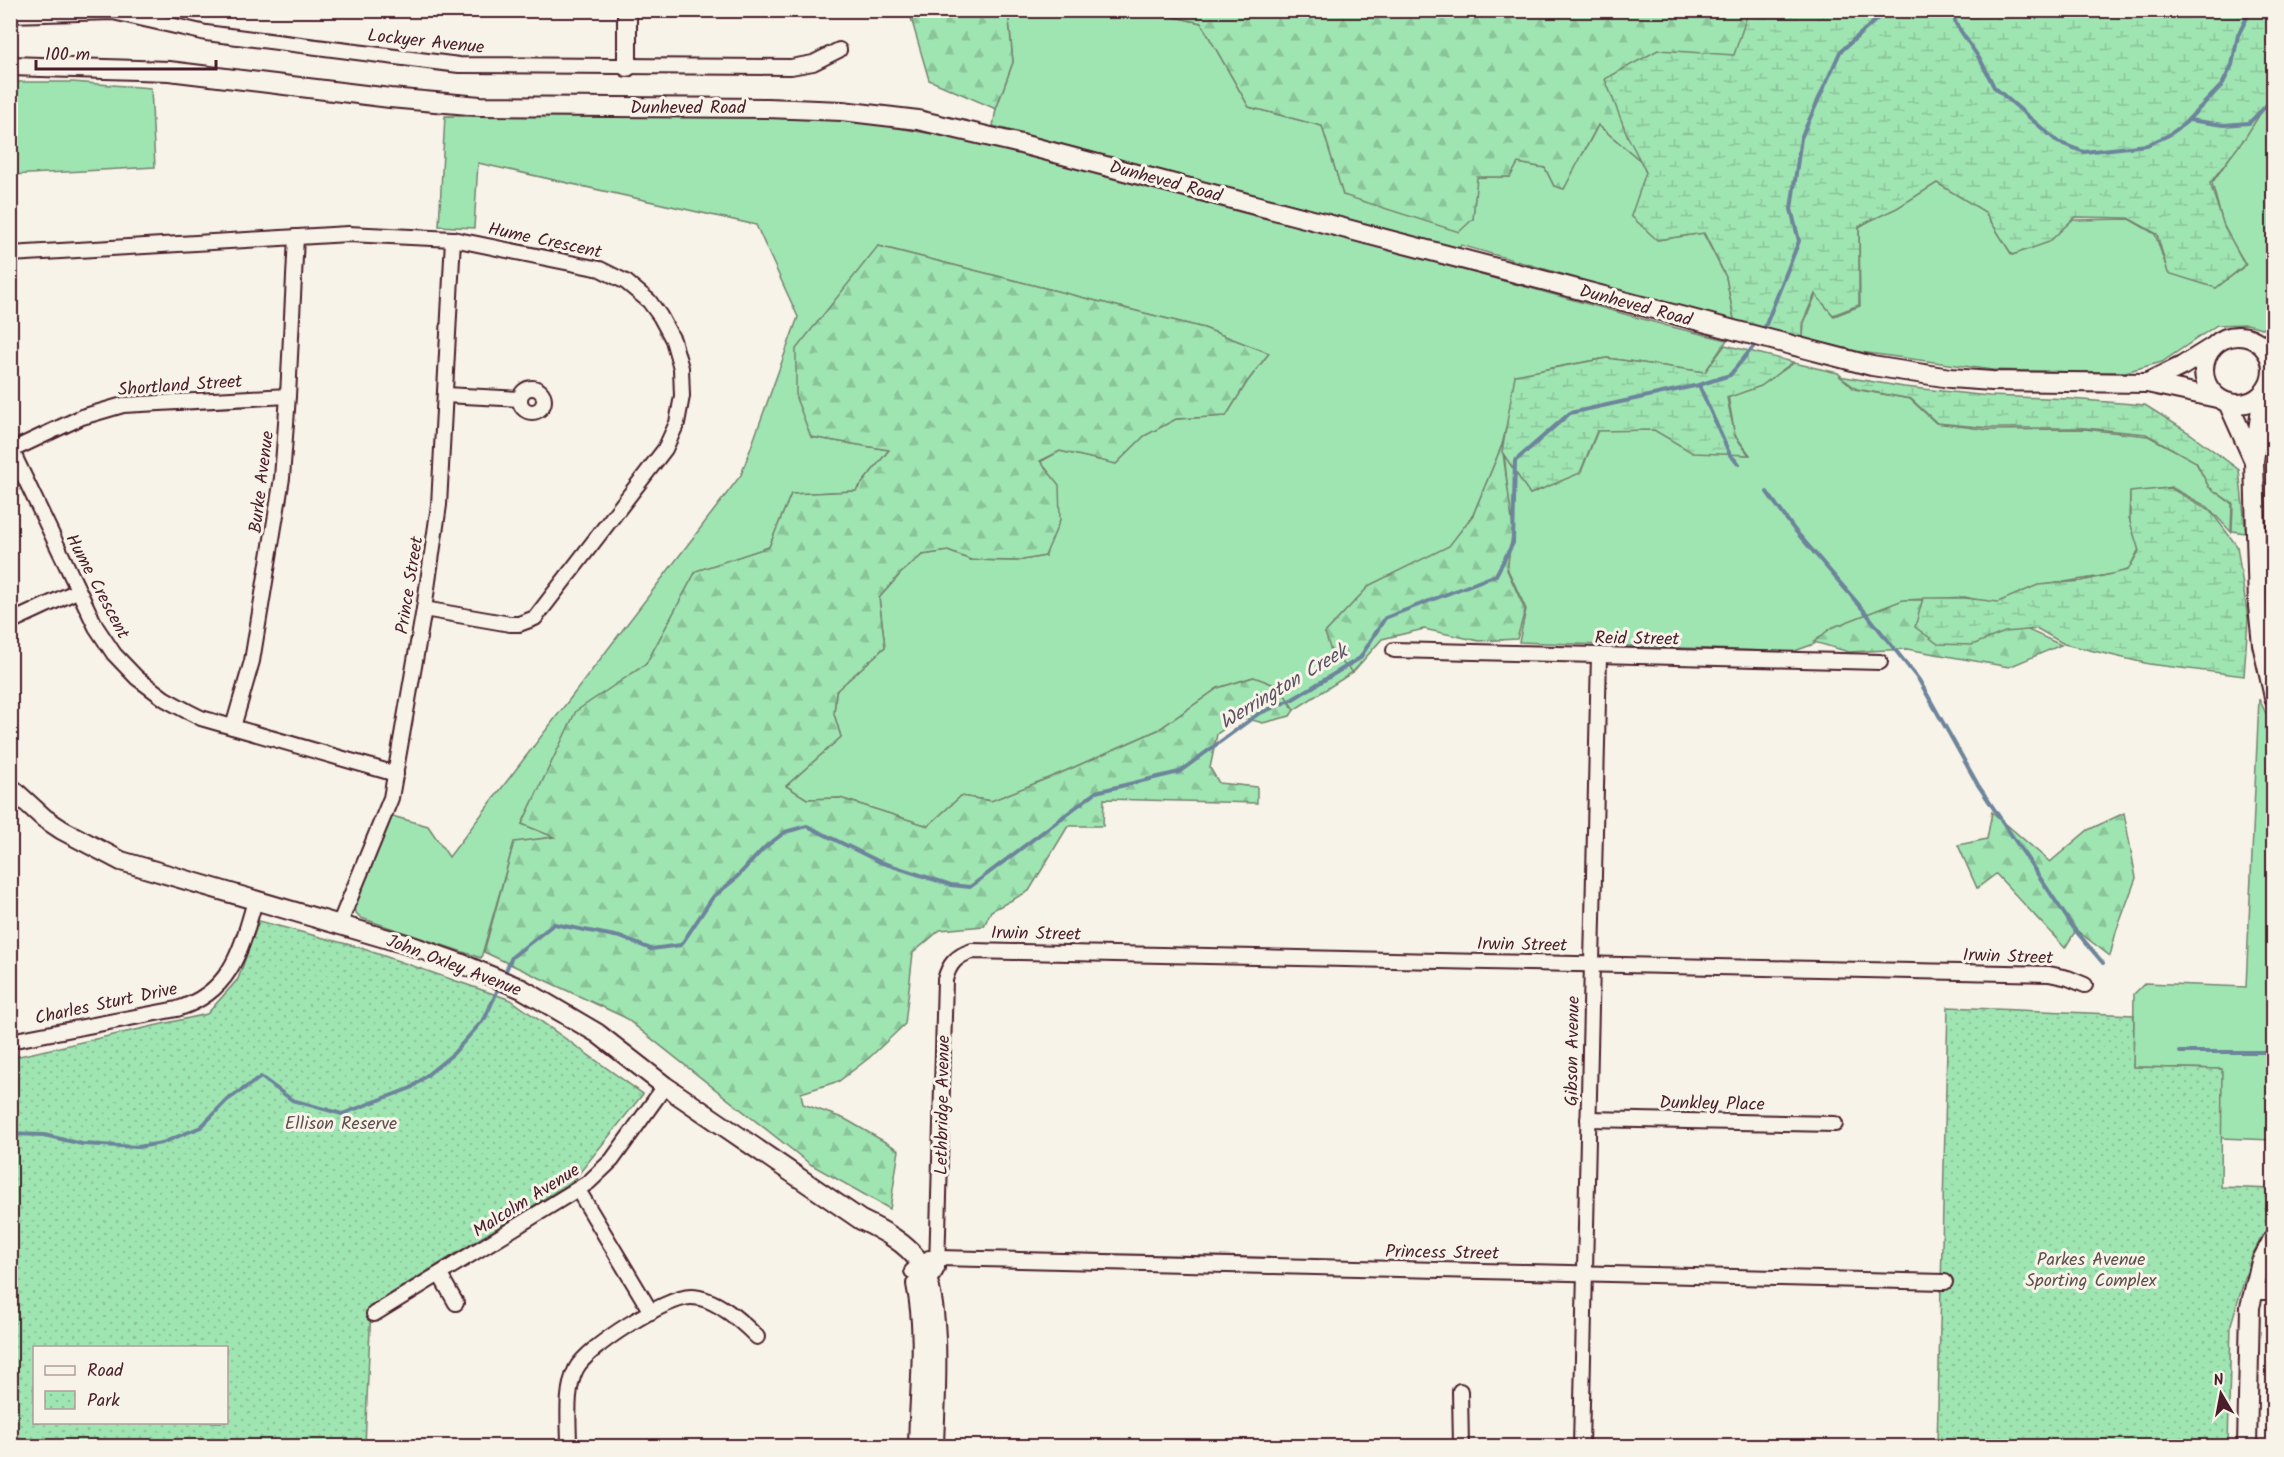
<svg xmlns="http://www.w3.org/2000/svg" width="2284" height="1457" font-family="Kalam,sans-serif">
	<defs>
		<pattern id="forest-firs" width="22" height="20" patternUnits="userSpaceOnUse" patternTransform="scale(1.5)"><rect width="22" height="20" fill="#9fe5b2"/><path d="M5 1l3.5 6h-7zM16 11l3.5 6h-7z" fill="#8ac499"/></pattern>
		<pattern id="wetland-marsh" width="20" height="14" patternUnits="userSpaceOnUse" patternTransform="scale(1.5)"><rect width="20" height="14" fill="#9fe5b2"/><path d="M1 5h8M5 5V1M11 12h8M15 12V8" fill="none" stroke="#8ac499"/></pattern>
		<pattern id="park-dots" width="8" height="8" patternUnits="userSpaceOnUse" patternTransform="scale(1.5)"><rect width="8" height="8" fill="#9fe5b2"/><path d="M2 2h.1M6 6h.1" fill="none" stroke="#8ac499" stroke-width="1.8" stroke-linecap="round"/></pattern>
	</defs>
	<rect width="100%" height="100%" fill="#f7f3e8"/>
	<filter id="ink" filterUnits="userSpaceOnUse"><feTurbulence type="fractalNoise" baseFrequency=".0167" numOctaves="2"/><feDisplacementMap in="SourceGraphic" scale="12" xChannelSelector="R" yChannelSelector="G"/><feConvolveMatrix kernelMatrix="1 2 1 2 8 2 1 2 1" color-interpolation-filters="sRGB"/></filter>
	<g filter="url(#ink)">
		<g fill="#9fe5b2" stroke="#74826e" stroke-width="1.5">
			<path d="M1008,10L1148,11L1201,23L1249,107L1322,126L1343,195L1473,219L1476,177H1510L1518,163L1545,168L1554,186L1584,152L1598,125L1641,161L1646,173L1658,240L1703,233L1726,277L1735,324L1461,245L1459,248L993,126L996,109L1013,62Z"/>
			<path d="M11,82H72L151,88L155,167L11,175Z"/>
			<path d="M2273,95V331L2247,324L2217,325L2162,362L2125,372H2077L1993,370L1860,352L1803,338L1804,323L1816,294L1834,316L1860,306L1859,227L1936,181L1984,210L2012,255L2049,241L2072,220L2129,219L2155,234L2168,272L2216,288L2246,265L2224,228L2212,183Z"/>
			<path d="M445,116L794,117L860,121L965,140L1358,241L1668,326L1727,340L1705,372L1607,358L1551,368L1518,377L1502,445L1473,515L1449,547L1370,585L1325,633L1353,672L1294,710L1280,687L1253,677L1218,688L1158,730L1061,773L992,801L961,796L928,826L840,798L807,799L786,786L841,737L834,714L836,691L885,647L879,598L901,573L922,555L948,551L971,560L1017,561L1045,556L1040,462L1060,451L1116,464L1144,436L1176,419L1226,416L1247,382L1269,353L1204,328L878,246L811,437L889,450L856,491L791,494L769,547L696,571L646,664L576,712L522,824L555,837L514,843L481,958L361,918L356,913L355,906L392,816L428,826L449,857L741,475L798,317L756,225L478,163L474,228L439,226Z"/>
			<path d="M1794,363L1838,373L1854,389L1910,399L1936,423L1989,430L2084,429L2148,436L2195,461L2209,487L2232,504L2231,532L2208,507L2171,487L2130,494L2129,518L2139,549L2127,572L2039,586L1998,605L1965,597L1905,600L1832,629L1814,644L1792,652L1519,642L1526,609L1507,568L1511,524L1504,452L1530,494L1581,472L1598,430L1655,429L1694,452L1750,455L1735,435L1728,396L1760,386Z"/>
			<path d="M2259,699L2274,730L2273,1140L2221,1138V1069L2133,1067L2134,994L2145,983L2246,987Z"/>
		</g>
		<g fill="url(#forest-firs)" stroke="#74826e" stroke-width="1.5">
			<path d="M1941,10L1641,161L1598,125L1564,189L1554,186L1545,168L1518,163L1510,177H1477L1473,219L1459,232L1343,195L1322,126L1249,107L1201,23L1148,11Z"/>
			<path d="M909,11H1008L1013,62L996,109L929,80Z"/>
			<path d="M878,246L1204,328L1269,353L1247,382L1226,416L1176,419L1144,436L1116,464L1060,451L1040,461L1059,485L1060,520L1045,556L1017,561L971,560L948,551L922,555L901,573L879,598L885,647L836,691L834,714L841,737L786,786L807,799L840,798L928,826L961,796L991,801L1061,773L1158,730L1218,688L1254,677L1280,687L1294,710L1290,716L1263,723L1241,717L1217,734L1210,768L1219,783L1257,787V803L1104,799L1103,826H1068L1029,891L991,911L984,926L940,930L913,953L905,1024L869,1058L839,1081L801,1093L803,1104L845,1119L899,1150L890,1209L810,1164L624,1017L484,952L514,842L554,837L522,824L576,711L646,664L696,571L769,547L791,494L856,491L889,450L811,437L796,398V349Z"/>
			<path d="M1502,445L1513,528L1507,570L1525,610L1517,639L1479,641L1424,629L1382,639L1353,672L1332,654L1325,633L1370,585L1449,546L1473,515Z"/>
			<path d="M1903,600H1963L2061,645L2009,667L1907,649L1849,652L1814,642L1831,628Z"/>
			<path d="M1992,812L2050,862L2088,830L2124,813L2136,878L2116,932L2110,956L2076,930L2065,948L1996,874L1977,888L1958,845L1987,839Z"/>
		</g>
		<g fill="url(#wetland-marsh)" stroke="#74826e" stroke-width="1.5">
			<path d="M1748,11H2273V93L2245,138L2210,183L2224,226L2245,265L2216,288L2168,273L2157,234L2128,218L2075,217L2049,242L2012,255L1985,212L1937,183L1897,208L1859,226V305L1833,315L1815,294L1802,324V340L1735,324L1726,277L1704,233L1657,240L1631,216L1646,172L1628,137L1605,79L1658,50L1734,55L1748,13Z"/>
			<path d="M1725,345L1793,362L1761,386L1727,398L1735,436L1749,455L1693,453L1654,430L1597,431L1580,473L1530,494L1502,452L1515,375L1607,358L1705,372Z"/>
			<path d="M1839,376L1904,387L1989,396L2070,399L2145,405L2191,434L2239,470L2246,533L2232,531L2233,504L2209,487L2196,462L2146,434L2085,428H1989L1937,423L1911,399L1857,389Z"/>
			<path d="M2170,488L2210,510L2237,546L2248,619L2244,676L2149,664L2064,644L2038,629L2005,632L1972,645L1938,644L1915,627L1923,598H1965L1998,602L2038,585L2082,581L2128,570L2139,551L2130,522V492Z"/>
		</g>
		<g fill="url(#park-dots)" stroke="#74826e" stroke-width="1.5" fill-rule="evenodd">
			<path d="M259,921L358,947L511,1000L643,1094L573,1181L371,1306L365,1446H11L10,1058L207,1014L238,979ZM34,1348H226V1422H34Z"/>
			<path d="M1948,1007L2134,1015L2133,1067L2222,1069L2221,1187L2273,1189V1218L2252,1255L2231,1324L2228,1446H1937Z"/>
		</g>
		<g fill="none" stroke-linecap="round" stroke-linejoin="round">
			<g stroke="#6d849b" stroke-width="4">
				<path d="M1952,10L1956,24L1981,61L1994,87L2058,142L2084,152L2147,145L2169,135L2184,124L2222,85L2232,65L2238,35L2251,10"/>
				<path d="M2189,120L2224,125L2249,123L2271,101H2274"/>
				<path d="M1763,332L1799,241L1791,209L1801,138L1840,52L1887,10"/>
				<path d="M1699,385L1730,455L1739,464"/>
				<path d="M1767,492L1793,528L1866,613L1919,680L1978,785L2075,930L2103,963"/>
				<path d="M503,977L512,957L554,924L620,937L651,949L681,945L713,897L734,880L764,848L785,832L807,826L880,862L951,885L970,887L1096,792L1179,772L1258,714L1293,699L1360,658L1385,618L1496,575L1513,543L1515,461L1570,413L1699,385L1730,375L1758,341"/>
				<path d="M2180,1052H2274"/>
				<path d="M10,1134L44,1135L82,1144L138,1147L162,1143L201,1127L227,1100L261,1077L292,1100L342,1114L411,1088L453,1054L485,1018L499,987"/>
			</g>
			<g stroke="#4a1f2b" stroke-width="18">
				<g id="street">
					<path d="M10,15L113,12L206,33L459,65L791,67L813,63L839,50"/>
					<path d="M10,254L348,234L453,239L600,269L626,282L649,301L660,316L673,340L681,368L682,396L677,423L665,449L535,618L519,624H510L424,609"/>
					<circle cx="532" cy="400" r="12"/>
					<path d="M445,395L520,399"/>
					<path d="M10,447L96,627L114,654L137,678L165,699L187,711L201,718L396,774"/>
					<path d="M12,450L82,417L123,405L288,396"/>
					<path d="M10,622L77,591"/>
					<path d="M1394,650L1880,662"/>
					<path d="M233,727L252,661L282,478L288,396L296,237"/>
					<path d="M339,925L391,798L424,609L439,505L453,239"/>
					<path d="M10,1041L177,1009C232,992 241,949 255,901"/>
					<path d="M1588,1119L1835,1124"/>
					<path d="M578,1190L651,1312"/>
					<path d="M912,1271L929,1258H938L1945,1282"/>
					<path d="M440,1275L456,1303"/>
					<path d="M919,1282C928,1280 933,1277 937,1268L945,980C949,964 956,956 972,951L2049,974L2068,978L2085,985"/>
					<path d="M2252,1292H2274"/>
					<path d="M374,1314L589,1182L612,1160L665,1086"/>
					<path d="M1460,1391L1461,1446"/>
					<path d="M569,1446C569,1422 565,1391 576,1369C587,1347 666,1297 691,1297C715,1297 741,1321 757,1337"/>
					<path d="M1581,1446L1599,655"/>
				</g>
			</g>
			<g stroke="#4a1f2b" stroke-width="22">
				<g id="secondary">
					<path d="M10,66L169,71L390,98L480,106L767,108L842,111L918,120L1021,144L1872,366L1950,378L1992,381L2147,383L2217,398"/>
					<path d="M627,67V10"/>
					<circle cx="2238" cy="370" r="34"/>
					<path d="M2147,383L2182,366L2211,348"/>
					<path d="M2263,393L2254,461L2258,606L2262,644L2274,697"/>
					<path d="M2228,403L2254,461"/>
					<path d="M10,787L44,818L62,830L121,861L412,946L460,963L522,989L597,1033L665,1086L861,1220C882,1230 907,1243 920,1263C944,1300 935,1402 934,1446"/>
					<path d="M916,1284C927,1336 919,1393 918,1446"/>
					<path d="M2247,1446L2250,1307L2261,1262L2274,1237"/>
				</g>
			</g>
			<use href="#street" stroke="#f7f3e8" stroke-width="14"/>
			<use href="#secondary" stroke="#f7f3e8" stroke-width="18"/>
		</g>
	</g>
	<g text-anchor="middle" stroke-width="6" stroke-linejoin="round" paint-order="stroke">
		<g font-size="18" fill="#4a1f2b" stroke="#f7f3e8">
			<text transform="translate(426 41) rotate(6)" y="6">Lockyer Avenue</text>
			<text x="688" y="113">Dunheved Road</text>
			<text transform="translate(1166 181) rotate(15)" y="6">Dunheved Road</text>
			<text transform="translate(545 240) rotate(12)" y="6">Hume Crescent</text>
			<text transform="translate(1636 305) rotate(15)" y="6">Dunheved Road</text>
			<text transform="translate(180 385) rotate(-4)" y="6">Shortland Street</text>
			<text transform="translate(261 482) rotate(-83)" y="6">Burke Avenue</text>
			<text transform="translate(409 585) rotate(-81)" y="6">Prince Street</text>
			<text transform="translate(98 586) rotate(62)" y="6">Hume Crescent</text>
			<text transform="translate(1637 638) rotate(1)" y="6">Reid Street</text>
			<text transform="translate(1036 933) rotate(1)" y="6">Irwin Street</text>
			<text transform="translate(1522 944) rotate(1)" y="6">Irwin Street</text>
			<text transform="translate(2008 956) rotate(2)" y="6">Irwin Street</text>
			<text transform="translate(454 965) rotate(21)" y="6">John Oxley Avenue</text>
			<text transform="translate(106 1003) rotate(-12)" y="6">Charles Sturt Drive</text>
			<text transform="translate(1572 1051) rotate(-89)" y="6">Gibson Avenue</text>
			<text transform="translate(1712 1103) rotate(1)" y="6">Dunkley Place</text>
			<text transform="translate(942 1105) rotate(-89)" y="6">Lethbridge Avenue</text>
			<text transform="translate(526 1200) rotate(-32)" y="6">Malcolm Avenue</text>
			<text transform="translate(1442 1252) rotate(1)" y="6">Princess Street</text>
		</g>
		<g font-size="18" fill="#5f504d" stroke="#f7f3e8">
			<text x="341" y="1129">Ellison Reserve</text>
			<text x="2091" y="1265">Parkes Avenue<tspan x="2091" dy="21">Sporting Complex</tspan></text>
		</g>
		<g font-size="20" font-style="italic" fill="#5c5263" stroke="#f7f3e8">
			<text transform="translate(1283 686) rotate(-31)" y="7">Werrington Creek</text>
		</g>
	</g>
	<rect width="2284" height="1457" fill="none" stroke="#f7f3e8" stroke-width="36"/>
	<rect x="18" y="18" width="2248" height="1421" fill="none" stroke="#4a1f2b" stroke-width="2" filter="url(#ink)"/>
	<rect x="33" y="1346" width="195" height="78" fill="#f7f3e8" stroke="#b29e9c" stroke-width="1.5"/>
	<rect x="45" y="1366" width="30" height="9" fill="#f7f3e8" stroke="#b29e9c" stroke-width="1.5"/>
	<text x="87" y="1376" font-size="18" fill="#4a1f2b">Road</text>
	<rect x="45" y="1391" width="30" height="18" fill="url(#park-dots)" stroke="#b29e9c" stroke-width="1.5"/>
	<text x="87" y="1406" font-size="18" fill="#4a1f2b">Park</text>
	<g transform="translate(2221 1394) rotate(350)" stroke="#f7f3e8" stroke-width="4.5" paint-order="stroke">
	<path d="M0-4.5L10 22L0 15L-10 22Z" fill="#4a1f2b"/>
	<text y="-9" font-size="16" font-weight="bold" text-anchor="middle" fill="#4a1f2b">N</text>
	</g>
	<path d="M36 60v9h180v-9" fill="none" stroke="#4a1f2b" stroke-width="3"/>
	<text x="45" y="60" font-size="18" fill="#4a1f2b" stroke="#f7f3e8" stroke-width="4.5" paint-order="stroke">100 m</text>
</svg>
